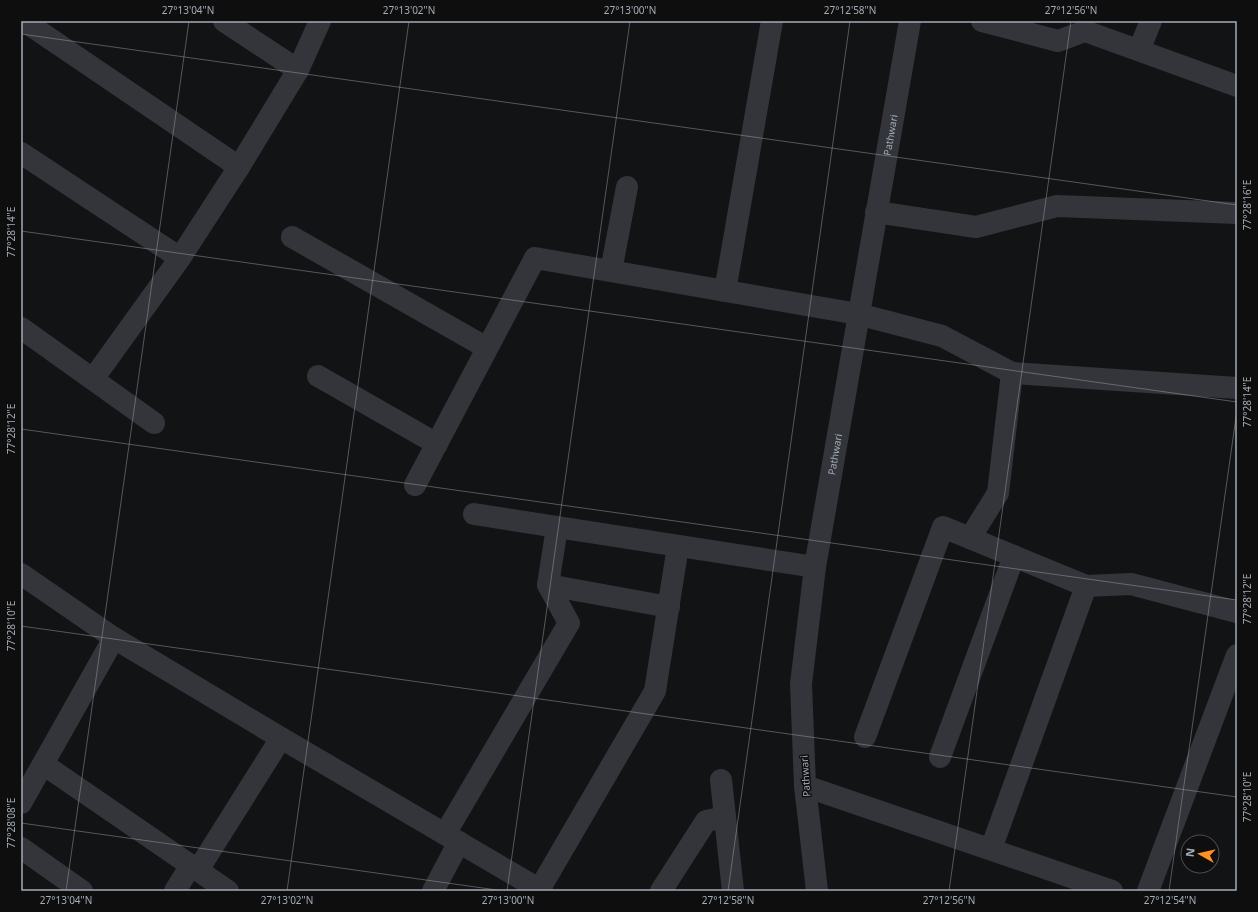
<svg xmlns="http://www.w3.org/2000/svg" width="1258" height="912" font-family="'Noto Sans',sans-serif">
	<rect width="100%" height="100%" fill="#121314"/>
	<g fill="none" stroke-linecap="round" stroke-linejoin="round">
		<g stroke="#33353a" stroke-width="22">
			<path d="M24,21L239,167"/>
			<path d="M224,21L298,70"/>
			<path d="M982,21L1058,41L1085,31L1237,86"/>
			<path d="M1139,50L1151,21"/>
			<path d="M21,153L180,258"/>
			<path d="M876,212L976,227L1057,206L1237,213"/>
			<path d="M292,237L487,348"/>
			<path d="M611,271L627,187"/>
			<path d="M725,291L772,21"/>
			<path d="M21,328L154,423"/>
			<path d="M318,376L437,444"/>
			<path d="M93,379L180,258L239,167L298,70L320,21"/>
			<path d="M415,485L535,258L858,314L942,336L1012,373L1237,388"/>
			<path d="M474,514L815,567"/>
			<path d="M970,538L998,493L1012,373"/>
			<path d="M21,574L114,638L281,738L542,891"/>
			<path d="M548,585L669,607"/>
			<path d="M865,737L943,527L1086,586L1131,584L1237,612"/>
			<path d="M940,757L1014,556"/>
			<path d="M43,764L228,891"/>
			<path d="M721,780L733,891"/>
			<path d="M805,786L1112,891"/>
			<path d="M21,803L114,638"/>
			<path d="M445,834L569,623L548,585L557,527"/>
			<path d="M21,848L82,891"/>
			<path d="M991,849L1086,586"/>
			<path d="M198,870L281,738"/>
			<path d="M539,890L655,691L678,546"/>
			<path d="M175,891L191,865"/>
			<path d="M433,891L459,842"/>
			<path d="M661,891L706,821L725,817"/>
			<path d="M1148,891L1237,655"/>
		</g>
		<path stroke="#33353a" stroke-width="22" id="s1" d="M817,891L805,786L801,684L815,567L910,21"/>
	</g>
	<path fill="none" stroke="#a3acb6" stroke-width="1" stroke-opacity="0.45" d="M21,34L1237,205M21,231L1237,402M21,429L1237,600M21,626L1237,797M21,823L504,891M66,891L189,21M287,891L409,21M507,891L630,21M728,891L850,21M949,891L1071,21M1169,891L1237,410"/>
	<g text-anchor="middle" stroke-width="3" stroke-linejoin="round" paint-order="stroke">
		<g font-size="10" fill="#a3acb6" stroke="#0e0e0f">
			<text dy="4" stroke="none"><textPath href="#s1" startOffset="764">Pathwari</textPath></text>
			<text dy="4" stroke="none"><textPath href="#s1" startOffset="440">Pathwari</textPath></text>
			<text transform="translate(805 776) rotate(-94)" y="4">Pathwari</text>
		</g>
	</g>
	<rect width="1258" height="912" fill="none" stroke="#0e0e0f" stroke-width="44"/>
	<g transform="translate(1200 854) rotate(278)"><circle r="19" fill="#0e0e0f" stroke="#4a4d52"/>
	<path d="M0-3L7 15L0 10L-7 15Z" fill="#ff9120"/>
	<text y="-6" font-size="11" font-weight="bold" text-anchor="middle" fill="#a3acb6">N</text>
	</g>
	<rect x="22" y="22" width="1214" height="868" fill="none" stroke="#a3acb6" stroke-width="1.5"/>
	<g font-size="10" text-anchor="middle" fill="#a3acb6">
		<text x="188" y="14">27°13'04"N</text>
		<text x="409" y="14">27°13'02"N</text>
		<text x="630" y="14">27°13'00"N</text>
		<text x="850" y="14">27°12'58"N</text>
		<text x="1071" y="14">27°12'56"N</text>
		<text transform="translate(1247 205) rotate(-90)" y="4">77°28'16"E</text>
		<text transform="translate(11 232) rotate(-90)" y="4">77°28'14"E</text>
		<text transform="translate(1247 402) rotate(-90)" y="4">77°28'14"E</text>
		<text transform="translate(11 429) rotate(-90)" y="4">77°28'12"E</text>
		<text transform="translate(1247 599) rotate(-90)" y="4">77°28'12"E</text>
		<text transform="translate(11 626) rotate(-90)" y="4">77°28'10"E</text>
		<text transform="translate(1247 797) rotate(-90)" y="4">77°28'10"E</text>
		<text transform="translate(11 823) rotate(-90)" y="4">77°28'08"E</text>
		<text x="66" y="904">27°13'04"N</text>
		<text x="287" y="904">27°13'02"N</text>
		<text x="508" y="904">27°13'00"N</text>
		<text x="728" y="904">27°12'58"N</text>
		<text x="949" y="904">27°12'56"N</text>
		<text x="1170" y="904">27°12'54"N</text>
	</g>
</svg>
